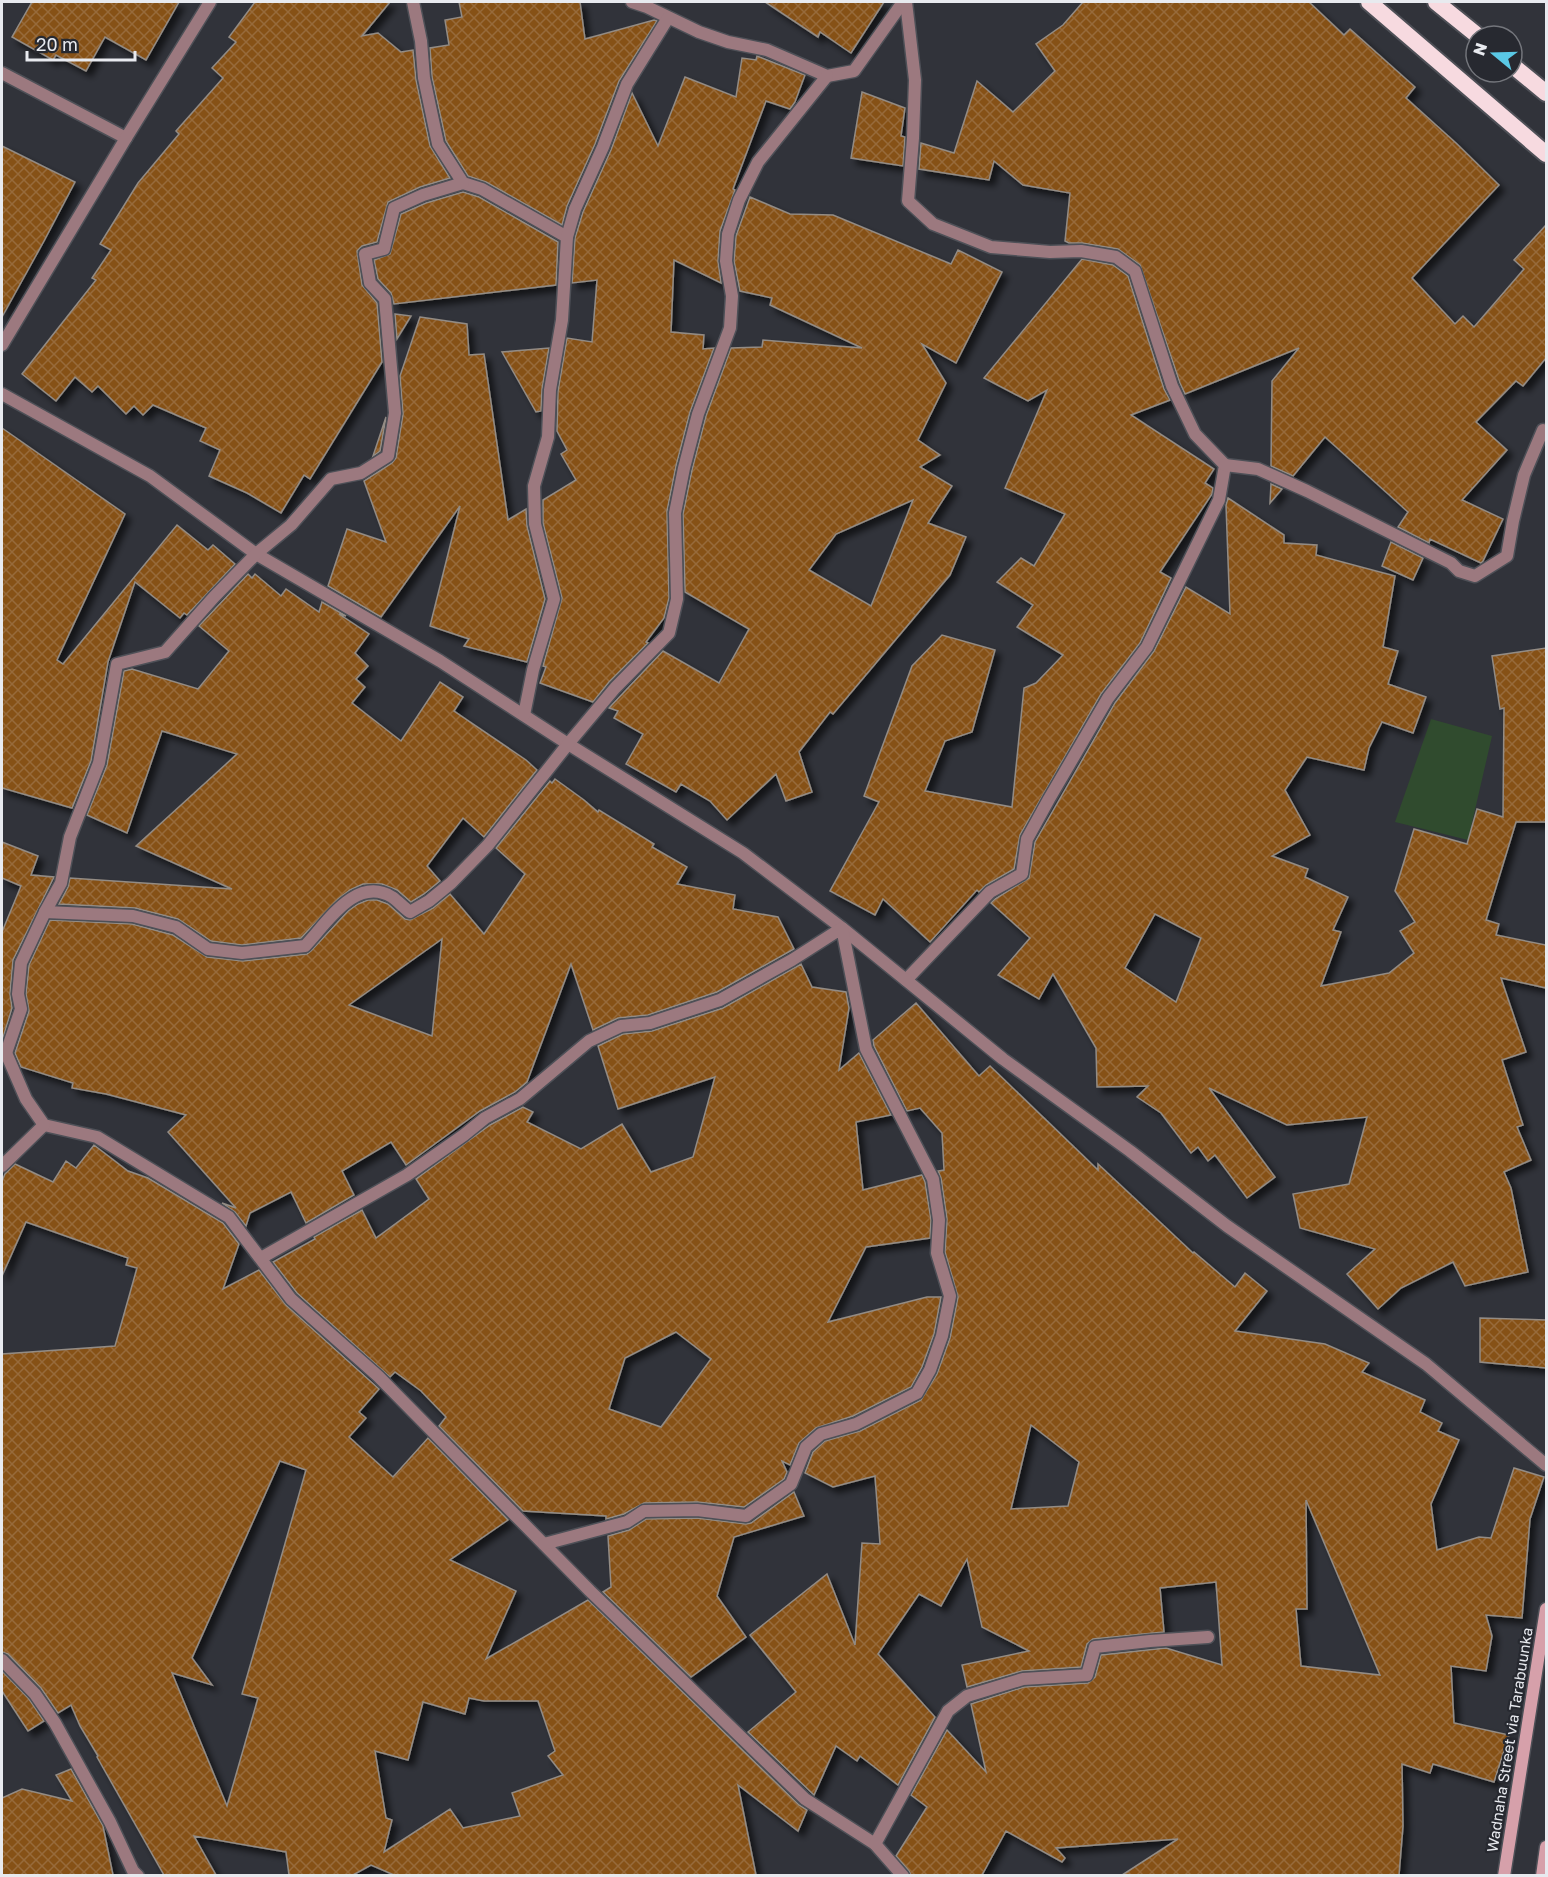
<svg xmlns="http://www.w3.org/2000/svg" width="1548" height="1877" font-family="'Golos Text',sans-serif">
	<defs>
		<pattern id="building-cross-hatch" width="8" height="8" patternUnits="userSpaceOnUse" patternTransform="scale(1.5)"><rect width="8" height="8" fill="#865119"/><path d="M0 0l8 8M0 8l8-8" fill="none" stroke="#976a3b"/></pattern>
		<filter id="shadow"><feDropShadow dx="5.5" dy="5.5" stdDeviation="3" flood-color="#0009"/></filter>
	</defs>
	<rect width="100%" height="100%" fill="#31333a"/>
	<path fill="#304b2e" d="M1431,719L1492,736L1468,840L1395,822Z"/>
	<g fill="url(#building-cross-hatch)" stroke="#938c85" stroke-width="1.5" fill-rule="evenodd" filter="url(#shadow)">
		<path d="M32,2H179L146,60L105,37L86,71L56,55L53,60L12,37Z"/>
		<path d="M255,2H390L362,36L378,33L401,52L413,50L416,80L430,146L450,178L420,187L388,202L377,242L362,246L357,251L362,285L377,303L382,362L310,479L304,475L281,513L247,493L209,476L220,450L200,441L206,428L153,405L143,415L134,406L126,414L98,386L92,392L75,377L56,401L22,374L96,280L92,278L111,250L100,244L138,183L179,134L176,131L223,78L212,68L236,42L229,37Z"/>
		<path d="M459,2H580L585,39L654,20L657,21L619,81L595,144L567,206L562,225L486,182L468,176L446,141L432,77L430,48L449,45L445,20L462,17Z"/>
		<path d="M765,2H884L851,53L820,32L818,37Z"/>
		<path d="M1083,2H1309L1344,35L1350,29L1415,87L1406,98L1456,143L1499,185L1412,278L1455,324L1463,316L1474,327L1524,269L1514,260L1546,225V358L1523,386L1516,381L1476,422L1507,450L1462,500L1503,519L1483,561L1481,563L1430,539L1429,543L1398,527L1408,512L1325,437L1293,476L1271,466L1272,381L1299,348L1185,394L1180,383L1140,265L1118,249L1082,243H1069L1065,241L1070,193L1023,185L994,161L989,180L919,169L921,143L954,153L977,81L1013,112L1055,71L1036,44L1063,25Z"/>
		<path d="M757,56L805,75L795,102L790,109L766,101L733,189L735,190L720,231L718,261L721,283L674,260L671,332L704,335L703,349L714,348L690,412L676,466L667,511L669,598L664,618L646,642L648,643L609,682L593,702L540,683L546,667L543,666L562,598L543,523V500L576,480L561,454L567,450L557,431L558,391L567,338L592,342L597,280L572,283L575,238L583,212L611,150L632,93L658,146L685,77L736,97L742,58L756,60Z"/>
		<path d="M862,92L905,108L901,136L905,137L903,166L851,158Z"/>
		<path d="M2,146L75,182L44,241L2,317Z"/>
		<path d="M463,192L479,197L558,242L556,285L394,304L391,293L378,279L374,260L390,254L401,214L426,203Z"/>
		<path d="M750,197L790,214L833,215L951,264L958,250L1002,272L956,363L922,344L946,383L918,440L940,455L920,467L952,486L928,523L966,537L950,575L833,714L830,712L799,752L812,792L786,801L776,774L727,820L710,801L681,784L676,792L626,764L643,734L614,718L618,711L609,708L663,651L719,683L749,629L685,592L683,514L692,470L706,416L731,348L762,347L763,340L862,348L770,305L772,298L740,291L734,261L736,236ZM913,500L871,606L809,570L836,534Z"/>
		<path d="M1082,259L1113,265L1128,276L1164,389L1170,400L1131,415L1214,469L1205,483L1213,488L1212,494L1160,572L1171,578L1140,643L1101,694L1020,835L1014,869L986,885L979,892L977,890L930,942L883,899L875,915L830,891L879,802L864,796L912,666L942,635L995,650L972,732L945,741L925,791L1012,807L1024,688L1036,683L1063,655L1017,627L1033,605L997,582L1021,558L1034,566L1065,514L1005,488L1047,390L1028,401L984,378Z"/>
		<path d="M395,314L411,316L397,339Z"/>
		<path d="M420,317L467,324L469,355L484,354L508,520L526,509L527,526L545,599L527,662L464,646L469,639L430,626L460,506L381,617L328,586L347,529L386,542L364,481L392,463L396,458L403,414L400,376Z"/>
		<path d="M549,348L542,389L541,411L536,412L502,352Z"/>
		<path d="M386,417L380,451L373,456Z"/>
		<path d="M2,428L125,514L57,660L63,664L177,525L208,550L213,545L235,564L187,615L184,613L180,618L135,582L108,662L91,761L72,808L2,788Z"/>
		<path d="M1271,484L1282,489L1270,503Z"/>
		<path d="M1228,498L1284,535V543L1317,545L1316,555L1395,576L1383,647L1398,651L1388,684L1426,697L1413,733L1382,722L1369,748L1364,770L1307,757L1285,790L1310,835L1272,856L1308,869L1305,877L1348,897L1333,930L1341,932L1321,986L1389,973L1414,953L1400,931L1415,922L1395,891L1414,829L1467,844L1477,809L1503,817L1504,708L1500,709L1492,656L1546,648V822H1516L1486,920L1499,924L1496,935L1546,945V988L1501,978L1526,1052L1502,1060L1523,1125L1517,1127L1531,1160L1504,1172L1511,1188L1528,1272L1465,1286L1453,1262L1401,1288L1378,1309L1347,1274L1375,1249L1300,1228L1293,1194L1349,1184L1367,1117L1287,1125L1209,1088L1275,1177L1247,1198L1215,1155L1208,1161L1198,1147L1191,1153L1161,1113L1137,1097L1148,1086L1097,1087L1096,1048L1053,974L1039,999L998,975L1030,938L991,903L995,899L1029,878L1035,842L1115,703L1154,651L1186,587L1230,614L1226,505ZM1155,914L1201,938L1176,1002L1125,968Z"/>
		<path d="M1391,542L1423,558L1413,580L1382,566Z"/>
		<path d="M248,574L252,578L255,574L281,596L286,589L319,612L322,602L346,616L339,614L369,634L355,653L368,666L356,679L365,687L352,703L401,741L440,682L463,697L454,711L526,760L537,770L484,837L463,818L427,866L440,881L424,894L411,902L397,890L382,884H363L350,890L338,899L301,938L242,945L211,941L178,919L135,908L59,904L68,887L70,878L232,889L136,846L237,754L162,731L127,833L87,815L107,765L124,671L132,669L198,689L229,651L199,626Z"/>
		<path d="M555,779L584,800L598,812L599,810L654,844L652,847L687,867L677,884L735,895L733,909L778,917L794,949L717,992L648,1015L618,1018L593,1030L571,964L527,1082L515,1092L480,1111L406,1165L391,1142L342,1171L354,1195L306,1223L291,1192L250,1213L246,1226L235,1212L222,1203L236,1208L168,1132L186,1115L106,1094L72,1088L73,1083L21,1067L15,1053L29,1011L26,994L29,965L50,920L132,924L173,935L207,957L243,961L307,954L311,951L348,911L358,904L368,900H377L388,904L405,919L410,920L433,908L450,894L484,934L525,874L496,848L550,781L552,783ZM442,939L432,1036L349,1005Z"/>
		<path d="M2,842L38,856L31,875L54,877L13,960L10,994L12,1008L2,1041V932L21,886L2,878Z"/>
		<path d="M801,964L812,987L846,992L849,1008L839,1070L859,1053L891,1115L856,1122L863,1190L922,1175L925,1182L931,1220L930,1238L866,1247L828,1322L927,1297H941L934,1334L922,1367L911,1387L853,1416L816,1428L799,1443L790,1465L782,1461L787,1472L784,1479L744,1507L697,1502L644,1503L624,1514L606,1519V1516L523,1511L439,1426L446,1417L421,1391L395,1372L390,1377L297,1293L273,1262L315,1239L314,1237L362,1210L376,1238L429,1199L416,1179L490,1125L523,1107L533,1112L527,1122L581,1149L622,1124L651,1172L693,1157L715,1077L618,1109L598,1046L623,1034L652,1031L723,1008ZM676,1332L711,1359L661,1427L609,1409L625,1358Z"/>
		<path d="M916,1003L979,1076L990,1066L1098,1170V1164L1193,1253L1194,1252L1235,1287L1245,1273L1267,1291L1235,1331L1325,1344L1369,1363L1362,1372L1425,1400L1420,1412L1442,1423L1438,1431L1459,1440L1431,1504L1437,1550L1479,1537L1491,1538L1514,1468L1544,1477L1530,1519L1522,1618L1486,1615L1492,1636L1486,1671L1451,1666L1454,1723L1509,1735L1494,1782L1433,1764L1430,1773L1402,1764L1403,1826L1399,1875H1122L1178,1839L1056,1848L1065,1858L1062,1862L1006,1831L982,1875H911L909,1871L896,1856L927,1807L911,1795L947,1730L986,1772L971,1704L1024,1687L1088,1683L1095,1677L1101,1655L1166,1648L1222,1665L1216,1582L1160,1588L1164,1632L1093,1639L1087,1644L1081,1667L1022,1671L967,1687L962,1665L1029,1651L982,1627L967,1559L941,1606L919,1594L878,1654L935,1717L898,1785L860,1756L857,1761L836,1746L814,1795L748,1732L796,1692L750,1635L827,1574L855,1645L862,1543L880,1544L875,1476L833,1487L805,1473L813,1452L825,1441L860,1431L921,1400L937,1374L950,1338L958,1297L945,1252L947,1219L941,1178L938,1171L944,1170L942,1133L920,1108L907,1111L874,1046L873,1040ZM1031,1425L1079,1462L1068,1506L1011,1509ZM1306,1500L1380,1675L1301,1666L1296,1609H1307Z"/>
		<path d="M94,1145L128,1171L148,1178L223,1223L239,1244L223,1289L259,1270L286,1305L379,1389L359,1412L366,1418L349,1437L393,1477L428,1438L508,1520L450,1560L516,1591L486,1659L588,1600L799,1805L807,1810L798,1831L738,1785L756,1875H394L371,1865L353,1875H289L286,1852L194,1836L216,1875H164L97,1757L98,1756L80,1726L71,1705L58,1713L41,1688L8,1654L2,1652V1354L115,1346L137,1268L126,1265L128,1258L26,1222L2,1276V1181L5,1174L15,1164L53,1182L66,1161L76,1168ZM280,1461L306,1470L242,1694L258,1698L227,1806L172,1673L212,1685L192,1658ZM469,1698L484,1701H538L555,1751L548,1756L563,1775L512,1793L520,1816L463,1828L450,1809L384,1852L392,1820L386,1818L375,1751L408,1760L423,1702L465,1714Z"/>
		<path d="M1480,1318L1546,1320V1368L1480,1362Z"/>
		<path d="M794,1492L804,1516L734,1537L717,1596L746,1637L691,1677L603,1592L611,1587L608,1536L629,1530L646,1519L697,1518L746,1524L751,1523Z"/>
		<path d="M2,1671L29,1699L44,1721L28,1731L2,1691Z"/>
		<path d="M71,1769L103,1826L113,1875H2V1798L22,1789L72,1801L56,1775Z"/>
	</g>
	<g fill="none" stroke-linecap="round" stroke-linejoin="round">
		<g stroke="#4e5057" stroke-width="15">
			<g id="minor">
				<path d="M413,2L421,41L424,78L438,144L463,183L482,189L567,237"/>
				<path d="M632,2L647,7L699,32L728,42L767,50L827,76L854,71L903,2"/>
				<path d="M906,2L915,80L913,138L908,201L933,224L991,247L1050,252L1081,251L1116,257L1135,271L1172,386L1195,434L1225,465L1219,500L1147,647L1108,698L1049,799L1027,839L1022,874L990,892L906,980"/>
				<path d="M2,73L126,138"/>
				<path d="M2,345L126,138L210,2"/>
				<path d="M2,394L150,476L256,554L440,661L568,744L743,853L842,928L1003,1059L1130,1151L1227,1226L1426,1364L1546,1465"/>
				<path d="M1225,465L1258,469L1307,491L1451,563L1459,571L1475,576L1507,556L1513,521L1524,475L1543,430"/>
				<path d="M524,715L533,670L554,599L535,524L534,486L548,437L550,390L562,320L567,237L575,209L603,147L627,84L668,18"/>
				<path d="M45,912L133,916L176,927L208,949L242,953L305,946C327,923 356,875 392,897C398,901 404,908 410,912L429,901L451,883L488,845L568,744L615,688L669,633L677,599L675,513L684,468L698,414L730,328L732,296L726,261L728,234L739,200L758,162L827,76"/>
				<path d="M2,1050L6,1053L26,1099L44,1125L97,1137L229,1217L291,1299L378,1376L590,1591L805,1799L875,1844L903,1876"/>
				<path d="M6,1053L21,1009L18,994L21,963L45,912L61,883L70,837L99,763L117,664L165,652L214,597L256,554L291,525L331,479L361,473L388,456L395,413L385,299L370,283L365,254L384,249L394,208L423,195L463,183"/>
				<path d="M2,1166L44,1125"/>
				<path d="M261,1258L407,1175L464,1135L485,1118L520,1099L589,1041L621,1026L650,1023L720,1000L792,960L842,928L866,1049L933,1179L939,1220L937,1253L950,1296L942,1336L930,1370L917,1393L856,1424L821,1434L806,1447L791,1484L746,1516L697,1510L644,1511L627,1522L544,1544"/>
				<path d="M2,1660L35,1694L55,1723L110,1822L133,1871L138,1876"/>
				<path d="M875,1844L948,1711L967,1696L1023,1679L1087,1675L1095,1647L1150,1641L1208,1637"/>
			</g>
		</g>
		<g stroke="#4e5057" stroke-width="15">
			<g id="secondary">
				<path d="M1504,1876L1546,1609"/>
				<path d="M1542,1876L1546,1847"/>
			</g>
		</g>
		<g stroke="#4e5057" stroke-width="20">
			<g id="trunk">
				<path d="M1369,2L1546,154"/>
				<path d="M1436,2L1478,36"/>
				<path d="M1512,65L1546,93"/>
			</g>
		</g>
		<use href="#minor" stroke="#9c797f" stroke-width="12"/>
		<use href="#secondary" stroke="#d6a0aa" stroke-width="12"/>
		<use href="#trunk" stroke="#f7dae0" stroke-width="16"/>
	</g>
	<g text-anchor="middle" stroke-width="4.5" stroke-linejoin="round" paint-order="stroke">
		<g font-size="15" fill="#e8eaef" stroke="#272930">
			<text transform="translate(1510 1740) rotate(-81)" y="5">Wadnaha Street via Tarabuunka</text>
		</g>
	</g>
	<rect width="1548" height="1877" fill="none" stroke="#e8eaef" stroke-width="6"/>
	<g transform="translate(1494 54) rotate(289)"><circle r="28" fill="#272930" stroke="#74767c" stroke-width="1.5"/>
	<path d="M0-4.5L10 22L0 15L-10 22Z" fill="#5ac8e5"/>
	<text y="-9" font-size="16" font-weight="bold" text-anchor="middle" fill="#e8eaef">N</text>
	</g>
	<path d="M27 51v9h108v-9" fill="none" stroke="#e8eaef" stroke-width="3"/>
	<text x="36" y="51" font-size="18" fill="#e8eaef" stroke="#272930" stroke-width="4.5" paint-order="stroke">20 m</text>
</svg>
